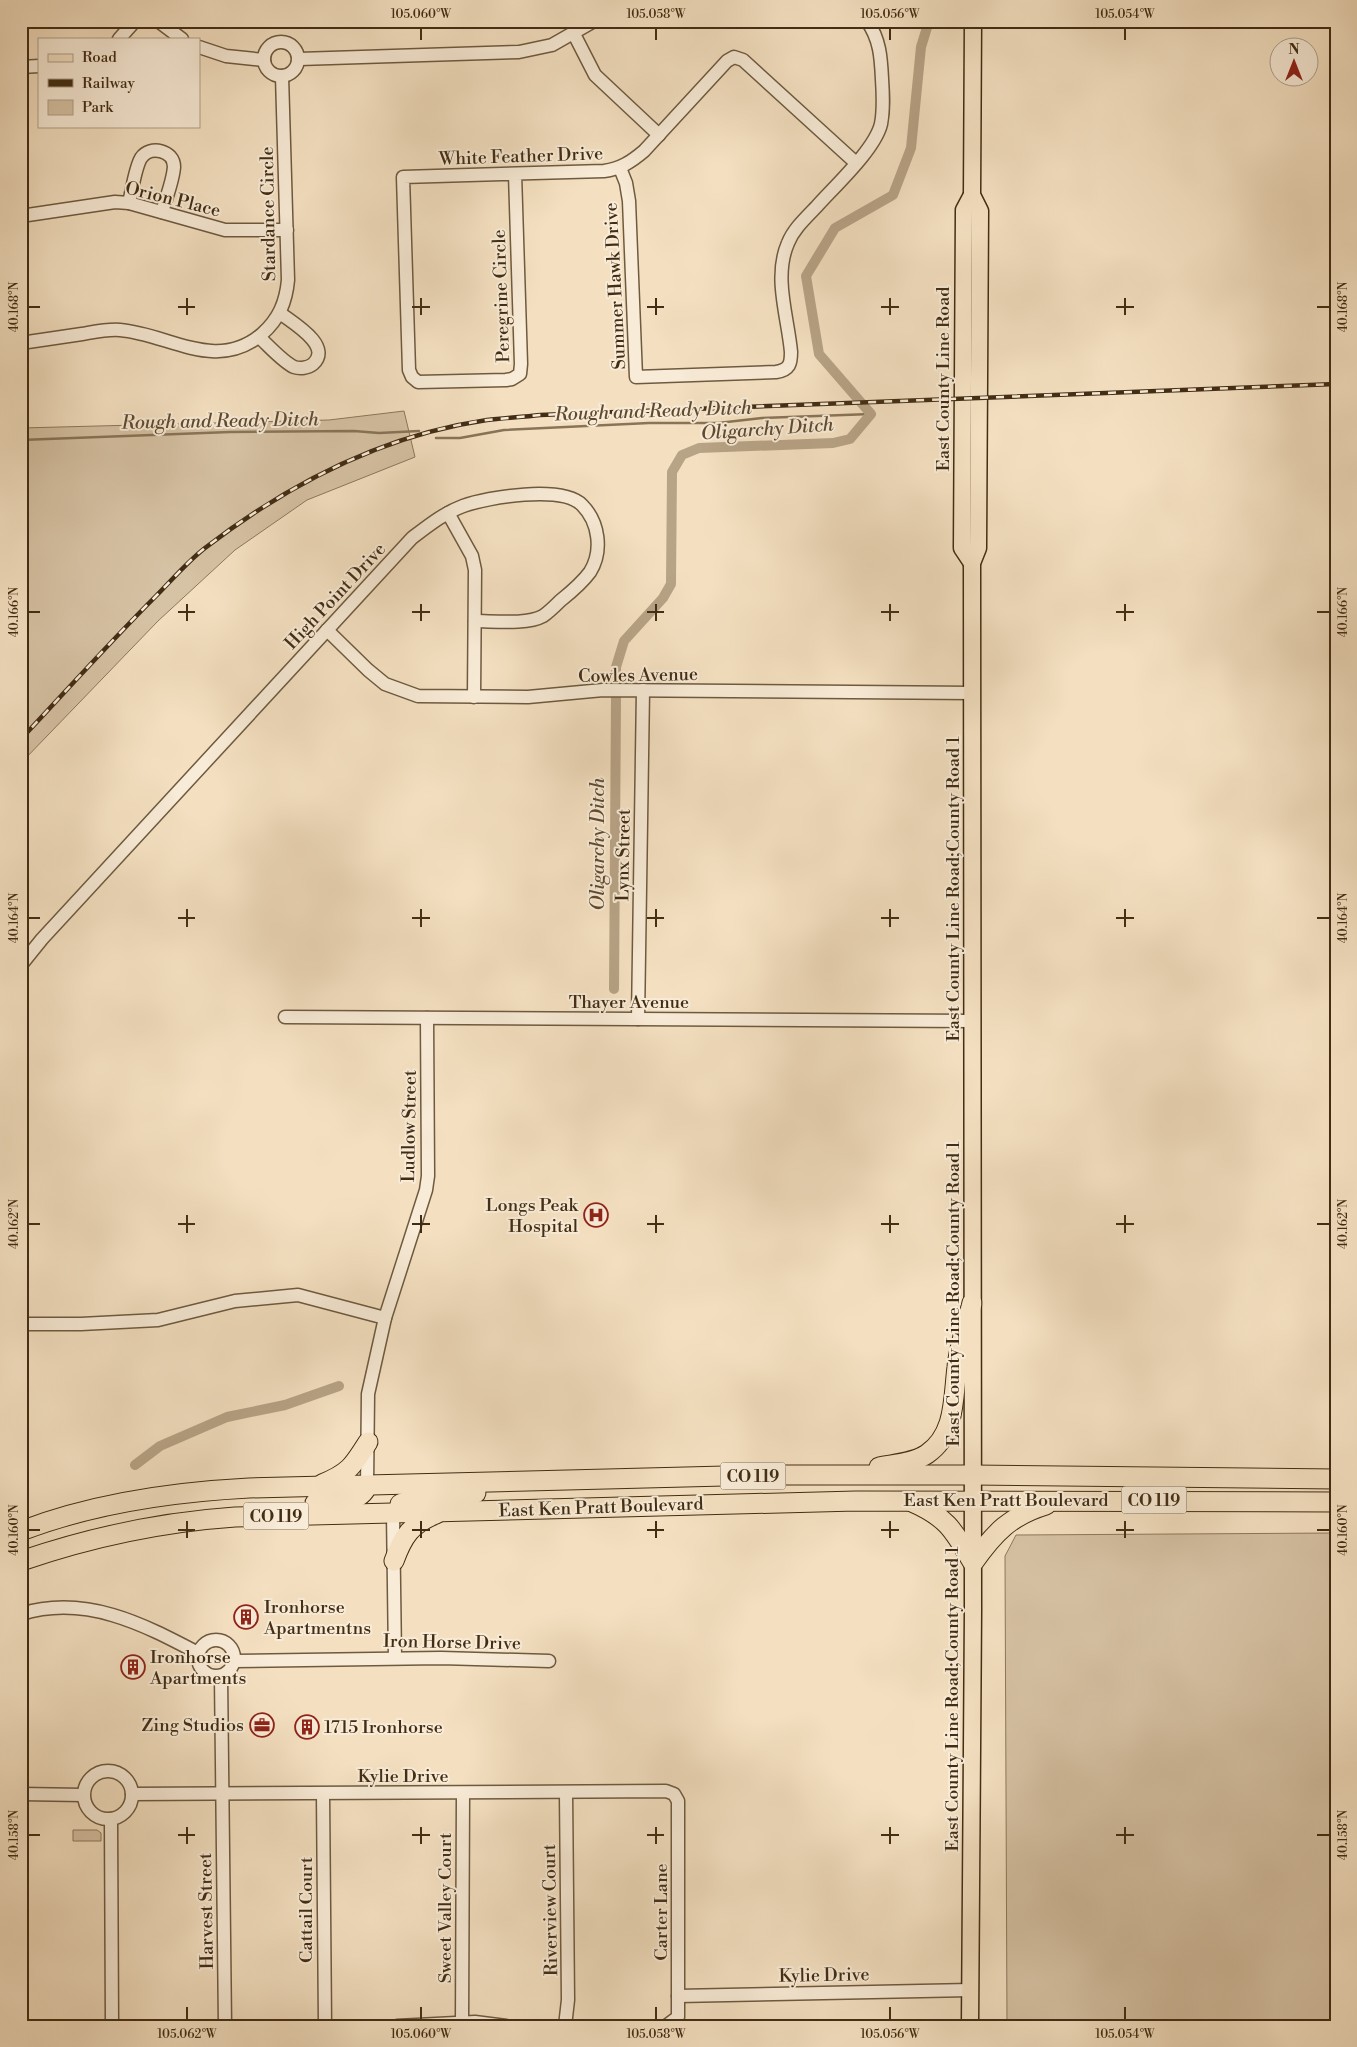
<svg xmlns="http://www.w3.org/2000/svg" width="1357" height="2047" font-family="'Libre Bodoni',serif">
	<rect width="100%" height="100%" fill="#f4e0c1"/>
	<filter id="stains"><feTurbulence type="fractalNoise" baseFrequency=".004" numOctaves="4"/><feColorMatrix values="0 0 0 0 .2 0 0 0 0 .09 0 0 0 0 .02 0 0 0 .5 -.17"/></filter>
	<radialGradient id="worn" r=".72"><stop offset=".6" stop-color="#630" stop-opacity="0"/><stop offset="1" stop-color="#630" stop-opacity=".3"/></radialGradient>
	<g fill="#d6c2a4" stroke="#8c785c">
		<path d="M404,411L415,457L307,500L235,550L158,621L21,763V428L329,420Z"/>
		<path d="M1336,1533V2026H1007L1005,1556L1016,1535Z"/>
		<path d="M73,1830H97L101,1833V1841H73Z"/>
	</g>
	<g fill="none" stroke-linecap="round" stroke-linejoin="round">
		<g stroke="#887458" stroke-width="2.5">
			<path d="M436,438H460L504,430L649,423H718L762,418L871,414"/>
			<path d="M21,440L230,432L354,431L379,433L419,431"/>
		</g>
		<g stroke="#b7a386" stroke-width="10">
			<path d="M616,683V667L624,641L663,598L671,584L672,472L682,455L699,448L833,443L850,439L871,414L819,354L806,276L835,228L893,195L911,148L921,47L929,21"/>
			<path d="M614,989L616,698"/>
			<path d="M135,1465L160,1446L227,1417L285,1405L339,1386"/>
		</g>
		<g stroke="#6e5a3f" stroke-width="15">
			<g id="minor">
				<path d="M158,21L182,39"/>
				<path d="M574,34L595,75L659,135"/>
				<path d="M119,39L135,21"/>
				<circle cx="281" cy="59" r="17"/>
				<path d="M199,47L226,56L264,60"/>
				<path d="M299,59L519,52L552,45L594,21"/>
				<path d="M21,67L39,66"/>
				<path d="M620,168L626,183L629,201L636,377L776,372C790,370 791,363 791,352C788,317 773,277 788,243C794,228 807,217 818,205C836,185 875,149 881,124C884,109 883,94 882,79C881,58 880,39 867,21"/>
				<path d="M515,174L521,364L520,374L512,379L506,380L418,382L412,377L409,370L403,177L604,171C620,169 631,162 644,151L727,61L734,57L743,60L856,163"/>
				<path d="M129,203C132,191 135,168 141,158C150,145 174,150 174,167C173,181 166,198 162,212"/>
				<path d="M21,216L115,202L129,203L225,230H287"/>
				<path d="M259,337C268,345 283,362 294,367C300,369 308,368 313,364C333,346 293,323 280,313"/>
				<path d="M21,343C41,340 62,337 82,334C94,332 107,329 120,330C169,334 216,373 262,334C279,319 286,302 288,280L282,76"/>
				<path d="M448,513L472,556L475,570L474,697"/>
				<path d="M327,630L368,670L385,684L418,696L528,697L603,690L973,693"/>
				<path d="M21,965L42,939L412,538C428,526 444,513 463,506C488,497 562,485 582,505C599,522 603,551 590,572C582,583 570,593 560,601C555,606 549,612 543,616C527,625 493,621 475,621"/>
				<path d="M285,1017L973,1021"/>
				<path d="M638,1019L643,690"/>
				<path d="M21,1324H81L158,1320L235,1301L298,1295L385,1318"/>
				<path d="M367,1486L368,1394L385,1318L426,1190L428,1176L427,1018"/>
				<path d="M393,1513L395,1658"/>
				<path d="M21,1614C85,1594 143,1624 198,1653"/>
				<circle cx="216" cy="1658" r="18"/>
				<path d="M234,1661L441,1658L549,1661"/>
				<path d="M221,1676L225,2026"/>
				<circle cx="108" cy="1795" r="24"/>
				<path d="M21,1794L83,1795"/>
				<path d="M132,1794L666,1791L674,1794L678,1801V2017L666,2026"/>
				<path d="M323,1794L325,2026"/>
				<path d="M111,1819L112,2026"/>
				<path d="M678,1996L970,1990"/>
				<path d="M462,2023L463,1794"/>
				<path d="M397,2026L475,2022L506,2026"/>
				<path d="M565,2026L568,2000L566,1793"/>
			</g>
		</g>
		<g stroke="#422d14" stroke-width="19">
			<g id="major">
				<path d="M972,563L962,548L964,210L972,195"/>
				<path d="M970,2026L973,1610L972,563L978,548L980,211L972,195L973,21"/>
			</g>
		</g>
		<g stroke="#422d14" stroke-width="21">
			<g id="highway">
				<path d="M879,1467C894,1464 914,1463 927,1454C956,1434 953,1398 957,1367C959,1345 967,1324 972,1303"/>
				<path d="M322,1484C349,1473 353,1466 368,1442"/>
				<path d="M912,1502C947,1517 954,1531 973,1563C994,1533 1010,1516 1046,1505"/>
				<path d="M315,1503C332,1502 360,1505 367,1486"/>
				<path d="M400,1504L408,1501L451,1497L476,1493"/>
				<path d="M21,1531C94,1503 172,1492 249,1488L764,1475H973L1336,1479"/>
				<path d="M21,1561C91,1537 162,1522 235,1517L856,1501L1336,1502"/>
				<path d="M394,1561C403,1536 411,1524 436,1514"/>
			</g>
		</g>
		<use href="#minor" stroke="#f8ebd7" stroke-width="12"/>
		<use href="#major" stroke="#f4e0c1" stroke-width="16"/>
		<use href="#highway" stroke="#f4e0c1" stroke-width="19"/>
		<g stroke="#422d14" stroke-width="4.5">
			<path id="rail" d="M21,739C66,691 110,642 156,596C172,580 187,562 205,548C287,485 383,435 487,420C505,418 523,417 540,415L1336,384"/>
		</g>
		<use href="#rail" stroke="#f8ebd7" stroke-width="2.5" stroke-dasharray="8" stroke-linecap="butt"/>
	</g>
	<path fill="none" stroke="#422d14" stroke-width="2" d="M421,28V40M656,28V40M890,28V40M1125,28V40M187,298V315M421,298V315M656,298V315M890,298V315M1125,298V315M28,307H40M178,307H195M412,307H430M647,307H664M881,307H899M1116,307H1134M1317,307H1330M187,604V621M421,604V621M656,604V621M890,604V621M1125,604V621M28,612H40M178,612H195M412,612H430M647,612H664M881,612H899M1116,612H1134M1317,612H1330M187,909V927M421,909V927M656,909V927M890,909V927M1125,909V927M28,918H40M178,918H195M412,918H430M647,918H664M881,918H899M1116,918H1134M1317,918H1330M187,1215V1233M421,1215V1233M656,1215V1233M890,1215V1233M1125,1215V1233M28,1224H40M178,1224H195M412,1224H430M647,1224H664M881,1224H899M1116,1224H1134M1317,1224H1330M187,1521V1538M421,1521V1538M656,1521V1538M890,1521V1538M1125,1521V1538M28,1530H40M178,1530H195M412,1530H430M647,1530H664M881,1530H899M1116,1530H1134M1317,1530H1330M187,1827V1844M421,1827V1844M656,1827V1844M890,1827V1844M1125,1827V1844M28,1835H40M178,1835H195M412,1835H430M647,1835H664M881,1835H899M1116,1835H1134M1317,1835H1330M187,2007V2020M421,2007V2020M656,2007V2020M890,2007V2020M1125,2007V2020"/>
	<defs>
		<g id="hospital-ring" transform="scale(1.25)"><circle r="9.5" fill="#f8ebd7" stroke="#8f2418" stroke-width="1.5"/><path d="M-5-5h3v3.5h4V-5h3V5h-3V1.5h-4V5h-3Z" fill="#8f2418"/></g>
		<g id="building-ring" transform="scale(1.25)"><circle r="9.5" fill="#f8ebd7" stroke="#8f2418" stroke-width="1.5"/><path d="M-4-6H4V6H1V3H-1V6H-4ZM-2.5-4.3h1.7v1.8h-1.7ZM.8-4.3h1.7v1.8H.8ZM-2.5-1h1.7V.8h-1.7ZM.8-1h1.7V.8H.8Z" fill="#8f2418"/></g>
		<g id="office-ring" transform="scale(1.25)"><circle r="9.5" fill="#f8ebd7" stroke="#8f2418" stroke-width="1.5"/><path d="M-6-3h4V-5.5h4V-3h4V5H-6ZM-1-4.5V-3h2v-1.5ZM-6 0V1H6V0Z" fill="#8f2418"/></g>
	</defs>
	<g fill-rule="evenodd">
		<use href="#hospital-ring" x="596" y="1215"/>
		<use href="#building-ring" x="246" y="1617"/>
		<use href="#building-ring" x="133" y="1667"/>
		<use href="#office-ring" x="262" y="1725"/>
		<use href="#building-ring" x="307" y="1727"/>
	</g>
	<g text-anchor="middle" stroke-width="4" stroke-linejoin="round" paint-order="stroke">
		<g fill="#f8ebd7" stroke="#79664e" stroke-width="1">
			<rect x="720.5" y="1462.5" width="65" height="27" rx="4"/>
			<rect x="1121.5" y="1486.5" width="65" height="27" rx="4"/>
			<rect x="243.5" y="1502.5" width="65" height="27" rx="4"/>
		</g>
		<g font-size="16" font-weight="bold" fill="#422d14">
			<text x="753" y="1482">CO 119</text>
			<text x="1154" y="1506">CO 119</text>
			<text x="276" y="1522">CO 119</text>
		</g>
		<g font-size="18" fill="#422d14" stroke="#f8ebd7">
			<text transform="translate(521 156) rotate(-2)" y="6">White Feather Drive</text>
			<text transform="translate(173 199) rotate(14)" y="6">Orion Place</text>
			<text transform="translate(268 214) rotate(-91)" y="6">Stardance Circle</text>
			<text transform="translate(615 286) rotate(-93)" y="6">Summer Hawk Drive</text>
			<text transform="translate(501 296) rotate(-92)" y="6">Peregrine Circle</text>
			<text transform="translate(943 379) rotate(-90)" y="6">East County Line Road</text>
			<text transform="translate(335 596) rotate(-47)" y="6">High Point Drive</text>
			<text transform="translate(638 675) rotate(-1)" y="6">Cowles Avenue</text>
			<text transform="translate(623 855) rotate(-89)" y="6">Lynx Street</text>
			<text transform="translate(953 889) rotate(-90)" y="6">East County Line Road;County Road 1</text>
			<text x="629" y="1008">Thayer Avenue</text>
			<text transform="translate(409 1126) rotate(-89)" y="6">Ludlow Street</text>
			<text transform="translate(953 1294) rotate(-90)" y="6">East County Line Road;County Road 1</text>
			<text x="1006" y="1506">East Ken Pratt Boulevard</text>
			<text transform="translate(601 1507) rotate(-2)" y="6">East Ken Pratt Boulevard</text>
			<text transform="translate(452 1642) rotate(1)" y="6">Iron Horse Drive</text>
			<text transform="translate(952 1699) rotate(-90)" y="6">East County Line Road;County Road 1</text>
			<text x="403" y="1782">Kylie Drive</text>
			<text transform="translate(445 1908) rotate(-90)" y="6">Sweet Valley Court</text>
			<text transform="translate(306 1910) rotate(-90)" y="6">Cattail Court</text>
			<text transform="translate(550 1910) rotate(-91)" y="6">Riverview Court</text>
			<text transform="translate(206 1911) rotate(-91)" y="6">Harvest Street</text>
			<text transform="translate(661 1912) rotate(-90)" y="6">Carter Lane</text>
			<text transform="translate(824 1975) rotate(-1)" y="6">Kylie Drive</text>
		</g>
		<g font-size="18" fill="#422d14" stroke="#f8ebd7" text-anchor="start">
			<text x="578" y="1211" text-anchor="end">Longs Peak<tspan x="578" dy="21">Hospital</tspan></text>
			<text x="264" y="1613">Ironhorse<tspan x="264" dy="21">Apartmentns</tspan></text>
			<text x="150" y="1663">Ironhorse<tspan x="150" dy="21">Apartments</tspan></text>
			<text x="244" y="1731" text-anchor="end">Zing Studios</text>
			<text x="324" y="1733">1715 Ironhorse</text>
		</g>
		<g font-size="19" font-style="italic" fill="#5f4a30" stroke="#f8ebd7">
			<text transform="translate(653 410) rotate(-2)" y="7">Rough and Ready Ditch</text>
			<text transform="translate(220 420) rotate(-1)" y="7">Rough and Ready Ditch</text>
			<text transform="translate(767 428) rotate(-4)" y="7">Oligarchy Ditch</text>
			<text transform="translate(597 844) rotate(-90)" y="7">Oligarchy Ditch</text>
		</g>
	</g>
	<rect width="1357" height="2047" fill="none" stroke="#f4e0c1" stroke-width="55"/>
	<rect x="38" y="38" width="162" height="90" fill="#f8ebd7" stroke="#af9f89"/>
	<rect x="48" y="54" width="25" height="8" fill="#f4e0c1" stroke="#af9f89"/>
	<text x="82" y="62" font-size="15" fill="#422d14">Road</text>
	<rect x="48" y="79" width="25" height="8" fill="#422d14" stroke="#af9f89"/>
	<text x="82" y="88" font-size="15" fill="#422d14">Railway</text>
	<rect x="48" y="100" width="25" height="15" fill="#d6c2a4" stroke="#af9f89"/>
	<text x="82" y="112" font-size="15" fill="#422d14">Park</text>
	<g transform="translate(1294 62)"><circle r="24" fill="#f8ebd7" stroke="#af9f89"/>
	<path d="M0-4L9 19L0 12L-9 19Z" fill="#8f2418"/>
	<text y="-8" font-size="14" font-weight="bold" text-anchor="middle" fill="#422d14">N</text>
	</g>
	<rect x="28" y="28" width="1302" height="1992" fill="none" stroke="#422d14" stroke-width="2"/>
	<g font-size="12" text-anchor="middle" fill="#422d14">
		<text x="421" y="18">105.060°W</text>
		<text x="656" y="18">105.058°W</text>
		<text x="890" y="18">105.056°W</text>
		<text x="1125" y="18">105.054°W</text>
		<text transform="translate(14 307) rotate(-90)" y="4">40.168°N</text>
		<text transform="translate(1343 307) rotate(-90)" y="4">40.168°N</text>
		<text transform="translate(14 612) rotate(-90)" y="4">40.166°N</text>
		<text transform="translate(1343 612) rotate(-90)" y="4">40.166°N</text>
		<text transform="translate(14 918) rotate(-90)" y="4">40.164°N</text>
		<text transform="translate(1343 918) rotate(-90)" y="4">40.164°N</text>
		<text transform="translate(14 1224) rotate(-90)" y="4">40.162°N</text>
		<text transform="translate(1343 1224) rotate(-90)" y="4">40.162°N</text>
		<text transform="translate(14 1530) rotate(-90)" y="4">40.160°N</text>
		<text transform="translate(1343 1530) rotate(-90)" y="4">40.160°N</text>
		<text transform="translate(14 1835) rotate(-90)" y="4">40.158°N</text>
		<text transform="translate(1343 1835) rotate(-90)" y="4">40.158°N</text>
		<text x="187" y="2038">105.062°W</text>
		<text x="421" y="2038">105.060°W</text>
		<text x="656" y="2038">105.058°W</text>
		<text x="890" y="2038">105.056°W</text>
		<text x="1125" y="2038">105.054°W</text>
	</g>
	<rect width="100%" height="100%" filter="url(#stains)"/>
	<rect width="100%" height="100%" fill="url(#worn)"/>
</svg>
